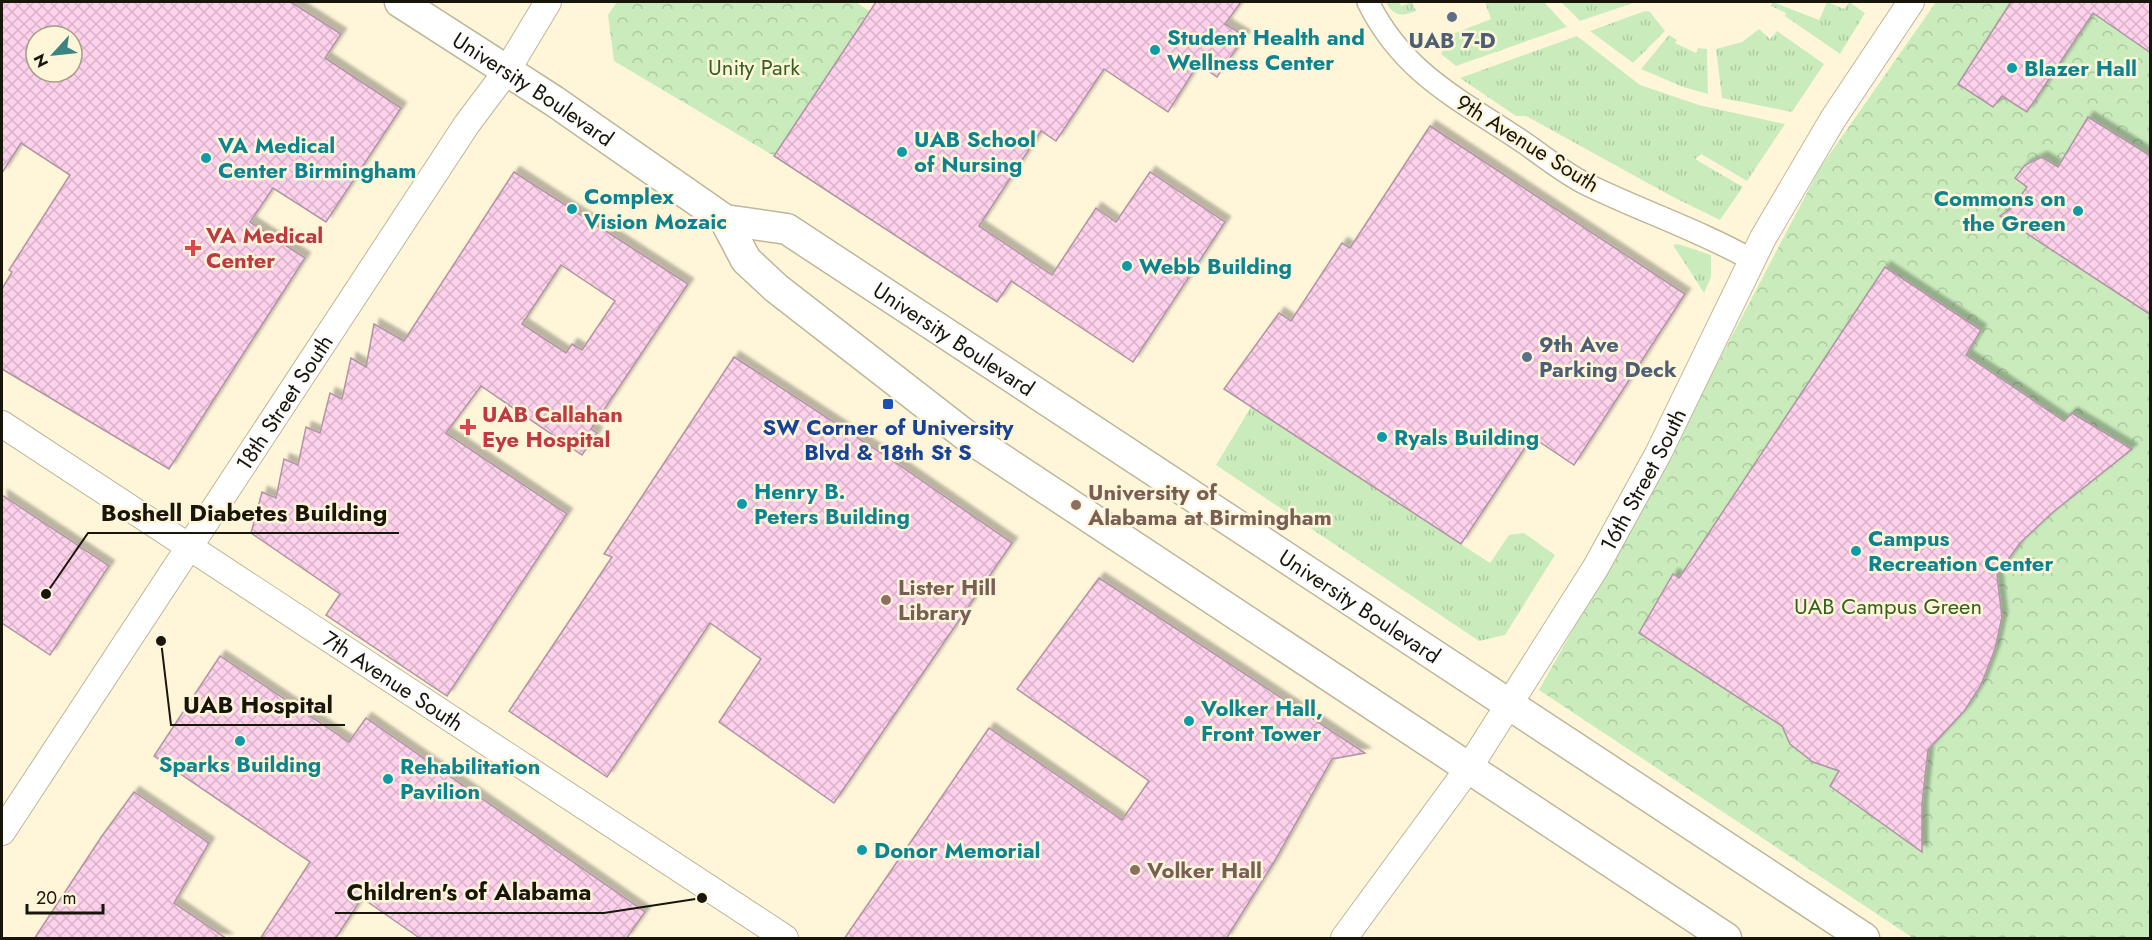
<svg xmlns="http://www.w3.org/2000/svg" width="2152" height="940" font-family="Jost,sans-serif">
	<defs>
		<pattern id="grass-tufts" width="24" height="20" patternUnits="userSpaceOnUse" patternTransform="scale(1.5)"><rect width="24" height="20" fill="#caecbd"/><path d="M3 7l-1-3M5 7V3M7 7l1-3M15 17l-1-3M17 17v-4M19 17l1-3" fill="none" stroke="#adcaa1"/></pattern>
		<pattern id="forest-crowns" width="20" height="18" patternUnits="userSpaceOnUse" patternTransform="scale(1.5)"><rect width="20" height="18" fill="#caecbd"/><path d="M2 6a3 3 0 1 1 6 0M12 15a3 3 0 1 1 6 0" fill="none" stroke="#adcaa1"/></pattern>
		<pattern id="building-cross-hatch" width="8" height="8" patternUnits="userSpaceOnUse" patternTransform="scale(1.5)"><rect width="8" height="8" fill="#fdd1eb"/><path d="M0 0l8 8M0 8l8-8" fill="none" stroke="#d8b3c8"/></pattern>
		<filter id="shadow"><feDropShadow dx="5.5" dy="-5.5" stdDeviation="1.5" flood-color="#0004"/></filter>
	</defs>
	<rect width="100%" height="100%" fill="#fff6da"/>
	<g fill="url(#grass-tufts)">
		<path d="M1386,2H1399L1401,6L1412,2L1416,11C1401,17 1393,16 1386,2Z"/>
		<path d="M1485,2H1544L1567,27L1456,66L1441,54L1447,41L1445,37L1491,19Z"/>
		<path d="M1561,2H1636L1580,21Z"/>
		<path d="M1773,2L1819,20L1827,2L1844,9L1849,2L1865,13L1840,54L1785,16L1786,13L1771,6Z"/>
		<path d="M1645,11L1650,12L1665,31L1633,63L1590,31Z"/>
		<path d="M1759,29L1770,39L1777,31L1824,64L1792,112L1722,98L1716,49L1742,42Z"/>
		<path d="M1669,35L1677,40L1675,43L1696,53L1698,48L1707,49L1708,94L1683,87L1641,69Z"/>
		<path d="M1577,36L1640,85L1699,105L1785,124L1747,181L1701,154L1695,159L1743,187L1720,220L1673,197L1526,116H1516L1460,78Z"/>
		<path d="M1678,244L1711,255V277L1704,293L1673,245Z"/>
		<path d="M1251,407L1490,563L1509,535L1524,533L1555,555L1505,635L1479,641L1216,465Z"/>
	</g>
	<g fill="url(#forest-crowns)">
		<path d="M617,2H856L869,11L774,156L614,61L608,15Z"/>
		<path d="M1936,2H2150V938H1913L1539,690L1650,492L1820,168Z"/>
	</g>
	<g fill="url(#building-cross-hatch)" stroke="#af95a4" stroke-width="1.5" fill-rule="evenodd" filter="url(#shadow)">
		<path d="M2,2H291L341,34L325,58L401,108L326,222L273,188L250,222L305,258L169,469L2,369V289L12,272L9,270L70,175L21,143L2,173ZM36,36H72V72H36Z"/>
		<path d="M876,2H1241L1225,24L1245,36L1217,77L1198,64L1168,112L1104,69L1056,141L1041,131L979,226L1052,275L1096,208L1116,222L1150,172L1225,222L1133,362L1011,281L997,302L774,156Z"/>
		<path d="M2011,2H2151V53L2093,13L2027,112L2002,96L1993,107L1958,84Z"/>
		<path d="M2088,117L2151,156V315L2000,216L2013,207L2027,187L2015,178L2025,165L2042,157L2058,167Z"/>
		<path d="M1430,126L1685,294L1574,465L1532,437L1461,544L1224,389L1279,313L1291,321L1342,243L1350,248Z"/>
		<path d="M514,172L688,284L591,429L597,433L582,455L481,386L446,433L567,514L447,696L326,615L340,594L251,533L262,492L276,498L284,459L298,465L306,427L320,433L330,393L342,399L351,358L366,367L374,324L404,341ZM561,265L615,301L582,350L572,344L566,353L522,324Z"/>
		<path d="M1885,267L1981,330L1966,355L2064,421L2072,413L2132,449L2052,513L2020,543L1997,575L2002,617L1995,649L1981,685L1965,710L1928,750L1922,805V852L1830,786L1839,771L1813,762L1790,744L1782,726L1639,633L1673,574L1679,578Z"/>
		<path d="M734,357L892,460L1012,543L834,803L719,722L761,659L710,623L607,777L509,711L612,557L604,554Z"/>
		<path d="M2,495L109,566L50,655L2,623Z"/>
		<path d="M1099,578L1365,753L1332,759L1274,862L1226,939H844L989,728L1122,820L1149,781L1017,689Z"/>
		<path d="M220,656L349,742L366,718L645,912L626,939H421L362,898L335,939H260L310,862L154,756Z"/>
		<path d="M134,792L209,843L174,903L227,939H34L102,836Z"/>
	</g>
	<g fill="none" stroke-linecap="round" stroke-linejoin="round">
		<g stroke="#beb69b" stroke-width="24">
			<path id="minor" d="M1368,2C1402,71 1455,97 1517,138C1540,153 1562,172 1586,184C1641,211 1699,230 1752,260"/>
		</g>
		<g stroke="#beb69b" stroke-width="28">
			<g id="tertiary">
				<path id="s1" d="M2,424L785,938"/>
				<path id="s2" d="M2,832L467,124L506,72L548,2"/>
				<path id="s3" d="M1344,938L1468,769L1596,567L1658,454L1763,238L1833,119L1911,2"/>
			</g>
		</g>
		<g stroke="#beb69b" stroke-width="33">
			<g id="secondary">
				<path id="s4" d="M400,2L554,101L725,220L787,229L1864,938"/>
				<path d="M725,220L746,260L776,288L968,437L1726,938"/>
			</g>
		</g>
		<use href="#minor" stroke="#fff" stroke-width="21"/>
		<use href="#tertiary" stroke="#fff" stroke-width="26"/>
		<use href="#secondary" stroke="#fff" stroke-width="30"/>
	</g>
	<g fill="#5c6f8a" stroke="#fff6da" stroke-width="2">
		<circle cx="1452" cy="17" r="6"/>
		<circle cx="1527" cy="357" r="6"/>
	</g>
	<g fill="#0f9aa8" stroke="#fff6da" stroke-width="2">
		<circle cx="1155" cy="50" r="6"/>
		<circle cx="2012" cy="68" r="6"/>
		<circle cx="902" cy="152" r="6"/>
		<circle cx="206" cy="158" r="6"/>
		<circle cx="572" cy="209" r="6"/>
		<circle cx="2078" cy="211" r="6"/>
		<circle cx="1127" cy="266" r="6"/>
		<circle cx="1382" cy="437" r="6"/>
		<circle cx="742" cy="504" r="6"/>
		<circle cx="1856" cy="551" r="6"/>
		<circle cx="1189" cy="721" r="6"/>
		<circle cx="240" cy="741" r="6"/>
		<circle cx="388" cy="779" r="6"/>
		<circle cx="862" cy="850" r="6"/>
	</g>
	<g fill="#e0444e" stroke="#fff6da" stroke-width="2">
		<path d="M190 239h6v6h6v6h-6v6h-6v-6h-6v-6h6z"/>
		<path d="M465 418h6v6h6v6h-6v6h-6v-6h-6v-6h6z"/>
	</g>
	<rect fill="#1a4fb4" stroke="#fff6da" stroke-width="2" x="882" y="398" width="12" height="12" rx="3"/>
	<g fill="#8d6e63" stroke="#fff6da" stroke-width="2">
		<circle cx="1076" cy="505" r="6"/>
		<circle cx="886" cy="600" r="6"/>
		<circle cx="1135" cy="870" r="6"/>
	</g>
	<g text-anchor="middle" stroke-width="5" stroke-linejoin="round" paint-order="stroke">
		<g font-size="22" font-weight="bold" fill="#0d838f" stroke="#fff6da" text-anchor="start">
			<text x="1167" y="45">Student Health and<tspan x="1167" dy="25">Wellness Center</tspan></text>
			<text x="2024" y="76">Blazer Hall</text>
			<text x="914" y="147">UAB School<tspan x="914" dy="25">of Nursing</tspan></text>
			<text x="218" y="153">VA Medical<tspan x="218" dy="25">Center Birmingham</tspan></text>
			<text x="584" y="204">Complex<tspan x="584" dy="25">Vision Mozaic</tspan></text>
			<text x="2066" y="206" text-anchor="end">Commons on<tspan x="2066" dy="25">the Green</tspan></text>
			<text x="1139" y="274">Webb Building</text>
			<text x="1394" y="445">Ryals Building</text>
			<text x="754" y="499">Henry B.<tspan x="754" dy="25">Peters Building</tspan></text>
			<text x="1868" y="546">Campus<tspan x="1868" dy="25">Recreation Center</tspan></text>
			<text x="1201" y="716">Volker Hall,<tspan x="1201" dy="25">Front Tower</tspan></text>
			<text x="240" y="772" text-anchor="middle">Sparks Building</text>
			<text x="400" y="774">Rehabilitation<tspan x="400" dy="25">Pavilion</tspan></text>
			<text x="874" y="858">Donor Memorial</text>
		</g>
		<g font-size="22" font-weight="bold" fill="#4e5e75" stroke="#fff6da">
			<text x="1452" y="48">UAB 7-D</text>
			<text x="1539" y="352" text-anchor="start">9th Ave<tspan x="1539" dy="25">Parking Deck</tspan></text>
		</g>
		<g font-size="22" fill="#356021" stroke="#fff6da">
			<text x="754" y="75">Unity Park</text>
			<text x="1888" y="614">UAB Campus Green</text>
		</g>
		<g font-size="22" fill="#18150b" stroke="#fff6da">
			<text dy="8" stroke="none"><textPath href="#s4" startOffset="159">University Boulevard</textPath></text>
			<text transform="translate(1528 143) rotate(32)" y="8">9th Avenue South</text>
			<text dy="8" stroke="none"><textPath href="#s4" startOffset="654">University Boulevard</textPath></text>
			<text dy="8" stroke="none"><textPath href="#s2" startOffset="514">18th Street South</textPath></text>
			<text dy="8" stroke="none"><textPath href="#s3" startOffset="548">16th Street South</textPath></text>
			<text dy="8" stroke="none"><textPath href="#s4" startOffset="1140">University Boulevard</textPath></text>
			<text dy="8" stroke="none"><textPath href="#s1" startOffset="468">7th Avenue South</textPath></text>
		</g>
		<g font-size="22" font-weight="bold" fill="#be3a42" stroke="#fff6da" text-anchor="start">
			<text x="206" y="243">VA Medical<tspan x="206" dy="25">Center</tspan></text>
			<text x="482" y="422">UAB Callahan<tspan x="482" dy="25">Eye Hospital</tspan></text>
		</g>
		<g font-size="22" font-weight="bold" fill="#164399" stroke="#fff6da">
			<text x="888" y="435">SW Corner of University<tspan x="888" dy="25">Blvd &amp; 18th St S</tspan></text>
		</g>
		<g font-size="22" font-weight="bold" fill="#785e54" stroke="#fff6da" text-anchor="start">
			<text x="1088" y="500">University of<tspan x="1088" dy="25">Alabama at Birmingham</tspan></text>
			<text x="898" y="595">Lister Hill<tspan x="898" dy="25">Library</tspan></text>
			<text x="1147" y="878">Volker Hall</text>
		</g>
	</g>
	<path fill="none" stroke="#18150b" stroke-width="2" d="M46 594L88 533H399M161 641L171 725H345M702 898L604 913H335"/>
	<g fill="#18150b" stroke="#fff6da" stroke-width="2">
		<circle cx="46" cy="594" r="6"/>
		<circle cx="161" cy="641" r="6"/>
		<circle cx="702" cy="898" r="6"/>
	</g>
	<g font-size="24" text-anchor="middle" font-weight="bold" fill="#18150b" stroke="#fff6da" stroke-width="5" stroke-linejoin="round" paint-order="stroke">
		<text x="244" y="521">Boshell Diabetes Building</text>
		<text x="258" y="713">UAB Hospital</text>
		<text x="469" y="900">Children's of Alabama</text>
	</g>
	<rect width="2152" height="940" fill="none" stroke="#18150b" stroke-width="6"/>
	<g transform="translate(54 54) rotate(243)"><circle r="28" fill="#fff6da" stroke="#a39c87" stroke-width="1.5"/>
	<path d="M0-4.5L10 22L0 15L-10 22Z" fill="#3c8481"/>
	<text y="-9" font-size="16" font-weight="bold" text-anchor="middle" fill="#18150b">N</text>
	</g>
	<path d="M27 904v9h76v-9" fill="none" stroke="#18150b" stroke-width="3"/>
	<text x="36" y="904" font-size="18" fill="#18150b" stroke="#fff6da" stroke-width="4.5" paint-order="stroke">20 m</text>
</svg>
